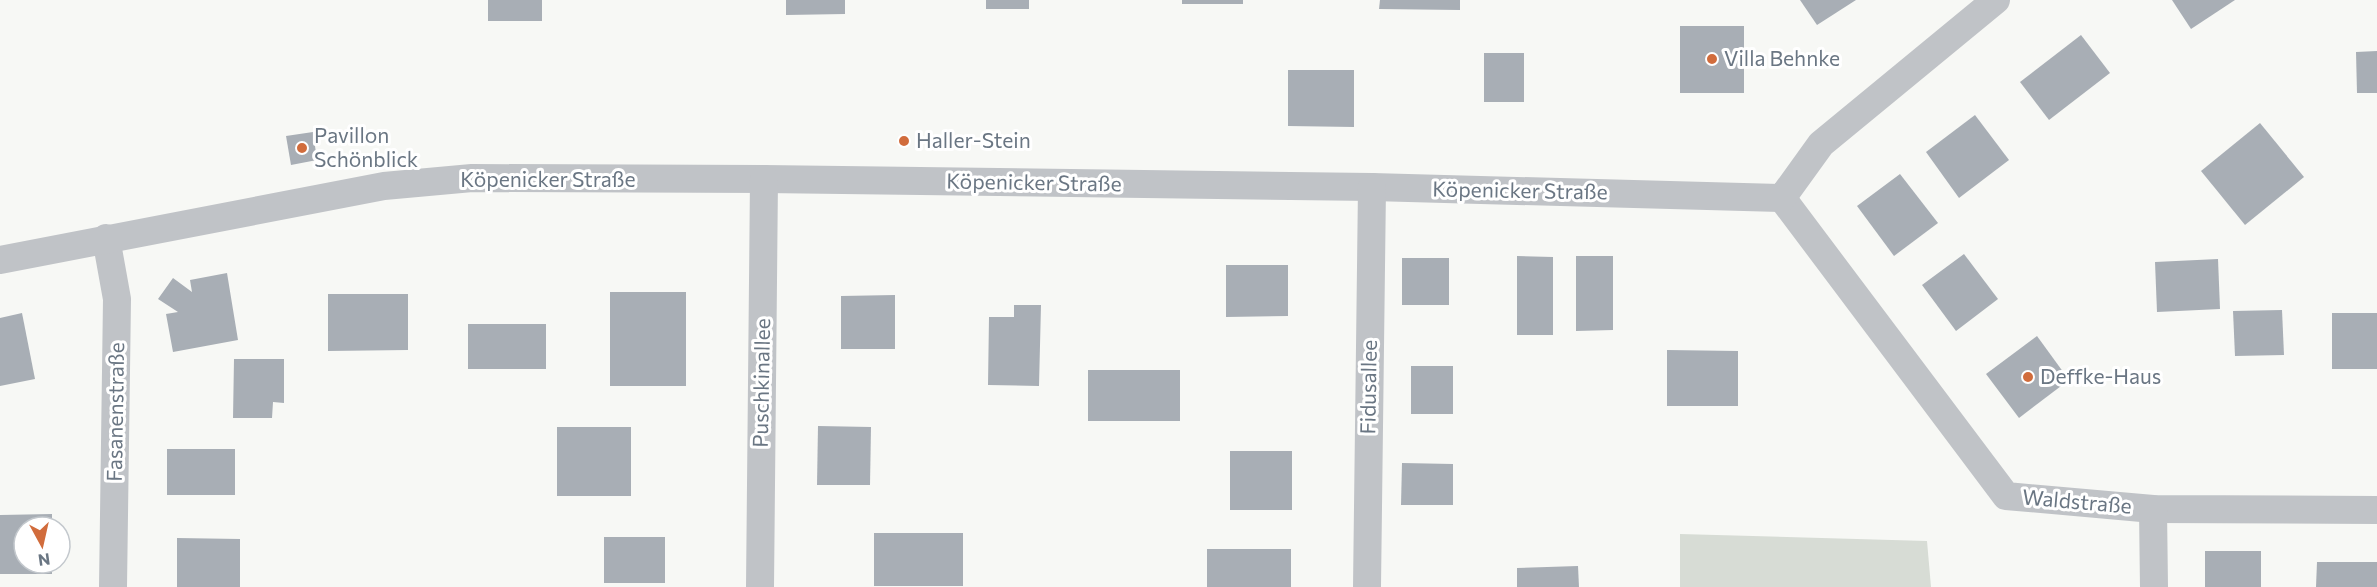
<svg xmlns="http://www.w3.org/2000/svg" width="2377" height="587" font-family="Commissioner,sans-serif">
	<rect width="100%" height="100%" fill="#f7f8f5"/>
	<path fill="#d7dcd5" d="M1680,534L1927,541L1931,587H1680Z"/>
	<g fill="#a8aeb5">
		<rect x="488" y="0" width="54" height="21"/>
		<path d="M786,0H845V14L786,15Z"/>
		<rect x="986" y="0" width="43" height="9"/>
		<rect x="1182" y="0" width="61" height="4"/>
		<path d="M1380,0H1460V10L1379,9Z"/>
		<path d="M1800,0H1856L1817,25Z"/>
		<path d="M2172,0H2235L2191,29Z"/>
		<rect x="1680" y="26" width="64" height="67"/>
		<path d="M2081,35L2110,73L2049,120L2020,82Z"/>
		<path d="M2377,51V93H2357L2356,52Z"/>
		<rect x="1484" y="53" width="40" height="49"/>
		<path d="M1288,70H1354V127L1288,126Z"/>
		<path d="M1975,115L2009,160L1959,198L1926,152Z"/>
		<path d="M2260,123L2304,177L2245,225L2201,171Z"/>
		<path d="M313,132L317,160L291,165L286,136Z"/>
		<path d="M1900,174L1938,223L1894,256L1857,206Z"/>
		<path d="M1964,254L1998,299L1956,331L1922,285Z"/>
		<path d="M1517,256L1553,257V335H1517Z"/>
		<path d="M1576,256H1613V330L1576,331Z"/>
		<rect x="1402" y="258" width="47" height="47"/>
		<path d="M2218,259L2220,309L2157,312L2155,262Z"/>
		<path d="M1226,265H1288V316L1226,317Z"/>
		<path d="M227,273L238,340L173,352L166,314L178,312L158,299L173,278L192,292L190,280Z"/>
		<rect x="610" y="292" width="76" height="94"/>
		<path d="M328,294H408V350L328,351Z"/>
		<path d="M895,295V349H841V296Z"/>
		<path d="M1014,305H1041L1039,386L988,385L989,317H1014Z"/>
		<path d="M2282,310L2284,355L2235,356L2233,311Z"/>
		<path d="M22,313L35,379L0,386V318Z"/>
		<rect x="2332" y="313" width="45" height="56"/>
		<rect x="468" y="324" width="78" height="45"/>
		<path d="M2037,336L2069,380L2019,418L1986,374Z"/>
		<path d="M1667,350L1738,351V406H1667Z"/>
		<path d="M234,359H284V403L273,402L272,418H233Z"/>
		<rect x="1411" y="366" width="42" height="48"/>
		<rect x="1088" y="370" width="92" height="51"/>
		<path d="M818,426L871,427L870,485H817Z"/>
		<rect x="557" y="427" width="74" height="69"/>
		<rect x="167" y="449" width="68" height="46"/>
		<rect x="1230" y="451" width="62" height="59"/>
		<path d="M1402,463L1453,464V505H1401Z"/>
		<path d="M52,514V527H24V563H52V574H0V515Z"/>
		<rect x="874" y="533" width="89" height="53"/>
		<rect x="604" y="537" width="61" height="46"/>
		<path d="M177,538L240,539V587H177Z"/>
		<rect x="1207" y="549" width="84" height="38"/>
		<rect x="2205" y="551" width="56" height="36"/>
		<path d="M2317,562H2377V587H2316Z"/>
		<path d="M1578,566L1579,587H1517V568Z"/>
	</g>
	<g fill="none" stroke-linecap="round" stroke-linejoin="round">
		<g stroke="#c0c3c7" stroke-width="28">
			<path d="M1782,198L2006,496L2153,509L2377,510"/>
			<path d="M106,238L117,299L113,587"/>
			<path d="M0,260L384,186L472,178L764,179L1372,187L1782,198L1821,144L1996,0"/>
			<path d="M2153,509L2154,587"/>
			<path d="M760,587L764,179"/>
			<path d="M1367,587L1372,187"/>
		</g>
	</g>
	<g fill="#d16c3c" stroke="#fff" stroke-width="2">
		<circle cx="1712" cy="59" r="6"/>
		<circle cx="904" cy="141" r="6"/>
		<circle cx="302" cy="148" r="6"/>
		<circle cx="2028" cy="377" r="6"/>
	</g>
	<g text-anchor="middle" stroke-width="6" stroke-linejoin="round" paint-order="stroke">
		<g font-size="21" fill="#6a7683" stroke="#fff" text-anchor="start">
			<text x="1724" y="66">Villa Behnke</text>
			<text x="314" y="143">Pavillon<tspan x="314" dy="24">Schönblick</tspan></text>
			<text x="916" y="148">Haller-Stein</text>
			<text x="2040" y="384">Deffke-Haus</text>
		</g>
		<g font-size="21" fill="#6a7683" stroke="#fff">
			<text x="548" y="187">Köpenicker Straße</text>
			<text transform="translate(1034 183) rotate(1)" y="7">Köpenicker Straße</text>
			<text transform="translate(1520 191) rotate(1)" y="7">Köpenicker Straße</text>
			<text transform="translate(762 383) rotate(-89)" y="7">Puschkinallee</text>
			<text transform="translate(1369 387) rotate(-89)" y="7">Fidusallee</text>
			<text transform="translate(116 412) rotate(-89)" y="7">Fasanenstraße</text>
			<text transform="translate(2077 502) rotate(5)" y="7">Waldstraße</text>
		</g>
	</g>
	<g transform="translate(42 545) rotate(172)"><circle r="28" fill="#ffffff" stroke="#c3c8cd" stroke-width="1.5"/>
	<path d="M0-4.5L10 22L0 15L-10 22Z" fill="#d16c3c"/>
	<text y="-9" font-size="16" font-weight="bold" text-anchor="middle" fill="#6a7683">N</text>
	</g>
</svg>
